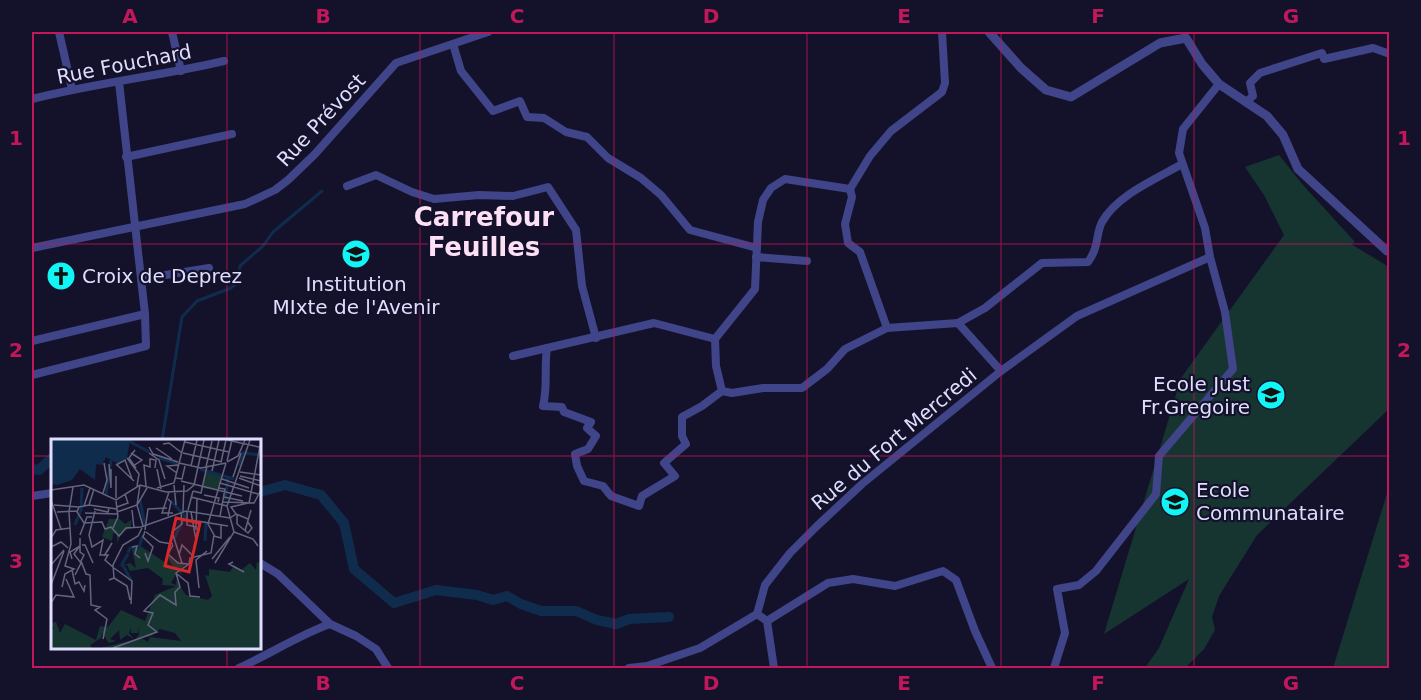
<svg xmlns="http://www.w3.org/2000/svg" width="1421" height="700" font-family="'DejaVu Sans',sans-serif">
	<rect width="100%" height="100%" fill="#14122b"/>
	<g fill="#163531">
		<path d="M1279,155L1303,185L1355,242L1351,244L1389,267V409L1257,535L1219,596L1212,617L1215,630L1204,649L1185,668H1145L1159,648L1189,579L1104,634L1181,378L1284,235L1264,195L1245,167Z"/>
		<path d="M1389,487V668H1333Z"/>
	</g>
	<g fill="none" stroke-linecap="round" stroke-linejoin="round">
		<path stroke="#102c4d" stroke-width="3" d="M162,440L182,317L197,301L231,288L238,282L240,266L263,246L273,232L322,191"/>
		<g stroke="#102c4d" stroke-width="10">
			<path d="M32,469L39,470L52,458"/>
			<path d="M260,492L285,485L321,495L344,523L354,569L394,603L436,590L477,595L493,600L507,596L521,604L541,611H576L597,620L616,624L629,619L669,617"/>
		</g>
		<g stroke="#404488" stroke-width="8">
			<path d="M59,32L72,89"/>
			<path d="M172,32L181,71"/>
			<path d="M942,32L945,83L942,92L891,131L870,156L850,189L785,179L771,188L763,200L758,222L755,289L715,339L716,366L722,391L732,393L763,388H802L827,369L845,349L887,328L958,323L1001,371"/>
			<path d="M453,44L461,71L493,111L520,101L527,117L544,118L566,132L587,137L608,158L641,178L661,195L690,230L757,248"/>
			<path d="M32,99C95,83 160,76 224,61"/>
			<path d="M1246,102L1253,96L1250,83L1260,73L1322,53L1324,59L1373,48L1390,54"/>
			<path d="M126,157L232,134"/>
			<path d="M347,186L376,175L412,192L434,199L479,195L513,196L548,187L576,230L582,286L596,338"/>
			<path d="M850,189L852,197L845,224L848,243L860,252L887,328"/>
			<path d="M32,248L245,204L275,190L288,180L315,154L396,63L488,32"/>
			<path d="M756,257L807,261"/>
			<path d="M141,279L209,268"/>
			<path d="M958,323L985,308L1042,263L1088,262C1100,245 1095,236 1102,222C1117,195 1156,179 1182,164"/>
			<path d="M32,341L145,314"/>
			<path d="M547,348C544,368 548,387 543,406L562,407L564,412L591,422L587,428L596,436L588,449L575,454L577,466L584,481L603,486L611,496L639,506L642,496L675,476L664,463L686,444L682,436V417L702,406L722,391"/>
			<path d="M513,356L654,323L715,339"/>
			<path d="M32,375L146,346L145,314L119,82"/>
			<path d="M32,496L52,493"/>
			<path d="M260,563L278,574L330,624L356,636L376,649L388,668"/>
			<path d="M757,614L767,621L774,668"/>
			<path d="M767,621L828,583L853,579L895,586L943,571L956,580L975,631L992,668"/>
			<path d="M239,668C270,654 299,635 330,624"/>
			<path d="M629,668L647,666L700,648L757,614L765,585L790,553L817,526L862,484L1001,371L1077,316L1210,257"/>
			<path d="M1054,668L1065,633L1057,589L1079,585L1096,571L1156,494L1159,456L1233,369L1225,312L1210,257L1205,228L1179,153L1183,129L1219,84"/>
		</g>
		<path stroke="#404488" stroke-width="9" d="M989,32L1021,68L1046,90L1071,97L1160,43L1186,38L1202,64L1219,84L1267,116L1283,135L1298,169L1387,251H1390"/>
	</g>
	<path fill="none" stroke="#c2185b" stroke-width="1.5" stroke-opacity="0.55" d="M227,32V440M420,32V668M614,32V668M807,32V668M1001,32V668M1194,32V668M32,244H1390M32,456H52M260,456H1390M227,648V668"/>
	<defs>
		<g id="school-disc" transform="scale(1.5)"><circle r="9.5" fill="#12f5f6" stroke="#14122b"/><path d="M0-5L7-2L0 1L-7-2ZM-4 1L0 2.5L4 1V4Q0 6-4 4Z" fill="#111"/></g>
		<g id="church-disc" transform="scale(1.5)"><circle r="9.5" fill="#12f5f6" stroke="#14122b"/><path d="M-1.2-6h2.4v3.5h3.3v2.4h-3.3V6h-2.4V-.1h-3.3v-2.4h3.3Z" fill="#111"/></g>
	</defs>
	<g fill-rule="evenodd">
		<use href="#school-disc" x="356" y="254"/>
		<use href="#church-disc" x="61" y="276"/>
		<use href="#school-disc" x="1271" y="395"/>
		<use href="#school-disc" x="1175" y="502"/>
	</g>
	<g text-anchor="middle" stroke-width="4.5" stroke-linejoin="round" paint-order="stroke">
		<g font-size="20" fill="#dfdefe" stroke="#14122b">
			<text transform="translate(124 64) rotate(-11)" y="7">Rue Fouchard</text>
			<text transform="translate(321 120) rotate(-47)" y="7">Rue Prévost</text>
			<text transform="translate(894 439) rotate(-40)" y="7">Rue du Fort Mercredi</text>
		</g>
		<g font-size="20" fill="#dfdefe" stroke="#14122b" text-anchor="start">
			<text x="82" y="283">Croix de Deprez</text>
			<text x="356" y="291" text-anchor="middle">Institution<tspan x="356" dy="23">MIxte de l'Avenir</tspan></text>
			<text x="1250" y="391" text-anchor="end">Ecole Just<tspan x="1250" dy="23">Fr.Gregoire</tspan></text>
			<text x="1196" y="497">Ecole<tspan x="1196" dy="23">Communataire</tspan></text>
		</g>
		<g font-size="26" font-weight="bold" fill="#fee0f6" stroke="#14122b">
			<text x="484" y="226">Carrefour<tspan x="484" dy="30">Feuilles</tspan></text>
		</g>
	</g>
	<g transform="translate(51 439)">
		<rect width="210" height="210" fill="#14122b"/>
		<path d="M155,33L172,37L166,51L151,49ZM58,80H69L74,85L80,81V89L70,93L66,105V95L62,94L61,102L51,98ZM89,107L123,129L115,116L134,126L129,130L131,137L127,132L120,144L125,146V141L135,156L157,161L161,157L154,136L158,137V130L179,133L183,126L190,131L199,124L205,131L206,123L210,124V209H50L90,199L97,203L99,198L130,202L124,194L109,190L100,197L85,200L88,195L87,188V194H80V189L78,194L83,200L76,196L69,201L68,191L59,200L65,202L58,204L51,194L50,199L39,206L41,209H0V191L4,188L0,189V184L5,183L9,194L14,185L45,201L49,187L57,188L70,171L94,182L104,156L125,147L111,146L112,140L97,129L79,132L76,126L66,128L79,124L85,129L81,110Z" fill="#163531"/>
		<path d="M0,1H79L76,19L66,24L55,18L51,26L45,25L44,41L29,30L21,41L6,46L1,45Z" fill="#102c4d"/>
		<path fill="none" stroke="#102c4d" stroke-width="3" d="M78,2L98,13M108,19L128,25M189,27L192,14L210,16M149,30L183,40M55,55L60,21M89,61L94,87M174,61L177,39M120,62L134,77L123,100M24,86L30,71L31,49M154,102L155,84M77,114L79,109L88,108L92,96M77,115L71,125L80,141"/>
		<path fill="none" stroke="#65647f" stroke-width="1.5" d="M176,1L208,8M134,3L178,13M112,5L118,4L131,14M98,8L102,15L127,23M105,9L121,20M84,11L78,19L85,29M80,14L91,21L82,27M98,14L108,21L114,40M132,14L171,23M76,19L88,35L86,47M176,22L181,1M170,23L175,1M176,23L187,17L194,1M128,24L150,29L175,24M58,25L60,49M65,25L83,42M65,26L74,21L81,40M140,27L146,1M155,28L161,2M106,30L110,50M161,32L168,1M189,33L210,36M126,34L116,27L127,26M65,37V59M189,37L210,42M182,38L190,14M125,39L131,40L134,27M188,39L210,47M171,40L198,49M130,42L191,57M169,44L207,55M123,46L125,66M95,47L93,26L99,28V20L105,21L104,29M60,49V30M106,49L123,44L134,1M168,49L174,50L169,77M0,51L33,46L65,61L89,46L115,53L136,52L143,46L153,1M142,52L150,54L156,27M118,53L111,74H122M52,54L56,41L53,24M153,56L168,59L167,63M140,58L176,67M173,58L192,62M117,60L120,63L117,77M0,61L10,90M172,63L203,64L210,51M197,64L180,68L185,75L197,80M198,64L210,2M3,66L28,68M38,66L66,70M33,67L39,49M28,68L26,73L33,84L51,83L54,90L60,88L68,97L75,89L90,88L135,72L179,79L185,75M28,68L38,66L43,50M66,68L77,64L74,55M43,70L57,73L58,69M81,71L83,89M137,71L142,52M44,72L38,96L41,108L52,101L49,116H57L54,121L62,128M136,72V86L145,88M6,73L26,72M66,73L86,66L89,46M132,73L133,46M140,73L145,101M34,74L66,75M130,74L131,85L121,93L131,124M186,75V85L197,94L201,89L196,82M140,81L177,87M92,87L86,66L96,49M62,89L67,78L65,62M94,91L97,70L116,69M145,91L146,60M194,92L200,71M95,93L109,103L122,105M183,93L202,100L207,107M29,96L36,78H41M163,97L170,99V85M0,99L5,91L19,89M29,99V113L33,116L30,122L35,135L39,136L40,166L49,168L44,171L56,180L52,200M145,101L149,82M31,106H34L42,124M122,106L117,115L127,124L137,125M0,108L10,103L17,109M81,108L86,107L84,115L89,119M94,114L97,122L102,108L92,98L94,92M128,116L131,106L142,117M53,117L61,104L56,113M21,120L19,113L29,107M161,120L179,98M182,123L178,125L193,133M164,124L183,93L176,67L199,1M0,126L13,111M63,129L81,142L80,165M21,131L24,145L28,143L33,152L34,146M126,135L137,144L139,157L149,158M24,136L30,124L23,115L28,108M63,139L76,147L79,161M58,141L63,139L62,126L72,106L87,97L91,89M0,146L13,112M11,148L14,135L23,130L14,127L20,105L18,73L22,48M148,149L145,121L156,112M0,164L5,156L23,158L15,140M62,209L106,193L97,186L102,174L93,172L109,156L125,166L124,153L129,148L125,134L138,125L139,119L160,114L163,96L157,85L175,24"/>
		<path fill="#d62828" fill-opacity="0.15" stroke="#d62828" stroke-width="3" d="M125,79L149,84L138,133L114,127Z"/>
		<rect width="210" height="210" fill="none" stroke="#dfdefe" stroke-width="3"/>
	</g>
	<rect width="1421" height="700" fill="none" stroke="#14122b" stroke-width="66"/>
	<rect x="33" y="33" width="1355" height="634" fill="none" stroke="#c2185b" stroke-width="2"/>
	<g font-size="20" text-anchor="middle" font-weight="bold" fill="#c2185b">
		<text x="130" y="23">A</text>
		<text x="323" y="23">B</text>
		<text x="517" y="23">C</text>
		<text x="711" y="23">D</text>
		<text x="904" y="23">E</text>
		<text x="1098" y="23">F</text>
		<text x="1291" y="23">G</text>
		<text x="16" y="145">1</text>
		<text x="1404" y="145">1</text>
		<text x="16" y="357">2</text>
		<text x="1404" y="357">2</text>
		<text x="16" y="568">3</text>
		<text x="1404" y="568">3</text>
		<text x="130" y="690">A</text>
		<text x="323" y="690">B</text>
		<text x="517" y="690">C</text>
		<text x="711" y="690">D</text>
		<text x="904" y="690">E</text>
		<text x="1098" y="690">F</text>
		<text x="1291" y="690">G</text>
	</g>
</svg>
